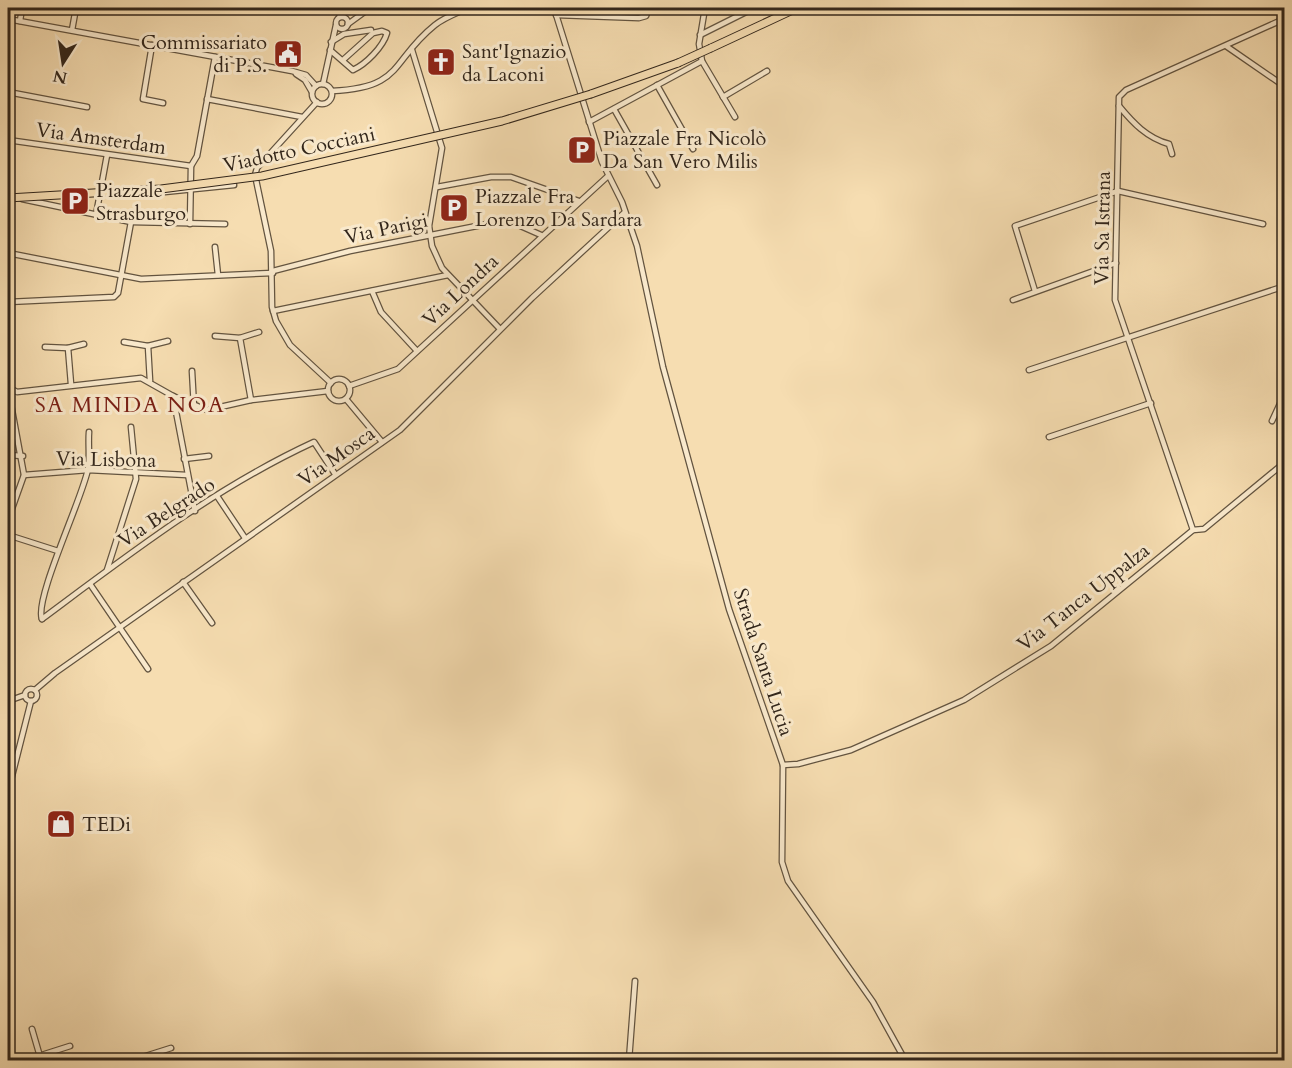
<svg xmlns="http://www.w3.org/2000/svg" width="1292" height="1068" font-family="Cardo,serif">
	<rect width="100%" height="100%" fill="#f6ddb1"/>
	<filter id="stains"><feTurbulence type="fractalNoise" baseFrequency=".00333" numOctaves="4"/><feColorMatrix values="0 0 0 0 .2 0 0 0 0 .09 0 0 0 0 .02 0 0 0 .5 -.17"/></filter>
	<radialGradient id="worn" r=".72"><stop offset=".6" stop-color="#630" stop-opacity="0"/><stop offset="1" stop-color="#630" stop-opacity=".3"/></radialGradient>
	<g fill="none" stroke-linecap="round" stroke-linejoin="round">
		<g stroke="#635440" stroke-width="7">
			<g id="minor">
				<path d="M339,8L340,17"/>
				<path d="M554,8L602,162L622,202L637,246L663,367L729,609L783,765L782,862L788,881L873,1002L905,1060"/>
				<path d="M705,8L699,44L702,61L735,117"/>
				<path d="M556,15L639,18L646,16L649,8"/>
				<circle cx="342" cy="23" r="6"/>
				<path d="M8,19L292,71L306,75L316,86"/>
				<path d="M20,21L22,8"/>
				<path d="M348,24L370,8"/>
				<path d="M72,30L76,8"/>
				<path d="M700,35L754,8"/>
				<path d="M331,42L344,34L371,30"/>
				<path d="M152,45L143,99L163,103"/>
				<path d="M1226,46L1284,86"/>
				<path d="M330,50L353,70C366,64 383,47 387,33L382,31L373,33L343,60"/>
				<path d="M412,50L442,148L429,226L432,246L442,268L500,329"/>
				<path d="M296,74L305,80L312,92"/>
				<path d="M323,84L336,25"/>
				<circle cx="322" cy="94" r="10"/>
				<path d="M657,85L693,149"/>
				<path d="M332,91C404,88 390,61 435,25C445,17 457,13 468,8"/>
				<path d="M8,92L87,107"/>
				<path d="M723,97L767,71"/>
				<path d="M207,99L302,117"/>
				<path d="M317,102L257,168L255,175L271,251L272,307L276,321L290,345L331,383"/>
				<path d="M1119,106C1133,123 1147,138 1169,144L1172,154"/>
				<path d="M614,109L657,185"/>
				<path d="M589,122L702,61"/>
				<path d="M8,140L191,166"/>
				<path d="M437,187L491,177H511L579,201"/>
				<path d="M145,194L234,185"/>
				<path d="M22,199L131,222L225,224"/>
				<path d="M96,215L107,155"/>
				<path d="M190,224L191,166L197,156L215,57"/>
				<path d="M215,247L218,275"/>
				<path d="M8,253L141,279L273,273"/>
				<path d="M273,271L350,251L497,222L516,224L541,235"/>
				<path d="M372,291L381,312L417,351"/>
				<path d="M1035,291L1015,226L1118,191L1263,224"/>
				<path d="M1013,300L1116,263"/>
				<path d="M8,302L114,297L118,293L131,222"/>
				<path d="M273,311L448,275"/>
				<path d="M215,336L240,338"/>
				<path d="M124,342L148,346L168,341"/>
				<path d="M148,346L150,381"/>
				<path d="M45,347L68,348L84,344"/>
				<path d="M68,348L71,384"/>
				<path d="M1029,370L1282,287"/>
				<path d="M192,371L194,407"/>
				<circle cx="339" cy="390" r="11"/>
				<path d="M349,386L398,369L608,176"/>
				<path d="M8,387L17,392L141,378L173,396L207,410L251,400L328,391"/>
				<path d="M173,396L195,511"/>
				<path d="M346,399L382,442"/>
				<path d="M251,400L240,338L259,332"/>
				<path d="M1272,421L1284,395"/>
				<path d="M1049,437L1151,403"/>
				<path d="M8,455L23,456"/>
				<path d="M184,459L209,456"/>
				<path d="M24,475L88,470L187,475"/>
				<path d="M217,496L245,538"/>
				<path d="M8,520L24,475L10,399L11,391"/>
				<path d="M1193,530L1115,300L1119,97L1126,90L1284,19"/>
				<path d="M8,535L58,551"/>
				<path d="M107,570L136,479L131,427"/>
				<path d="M183,582L212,623"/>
				<path d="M90,584L148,669"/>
				<path d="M42,619C128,555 216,487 314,442L335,474"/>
				<path d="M42,619C34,599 83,497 88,469C90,457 88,444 89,432"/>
				<circle cx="31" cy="695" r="6"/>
				<path d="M8,690L13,698"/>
				<path d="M35,690L55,673L400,430L532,298L624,213"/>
				<path d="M8,701L25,695"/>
				<path d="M783,765L798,764L851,750L964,700L1051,646L1193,530L1204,529L1284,463"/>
				<path d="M8,792L31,701"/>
				<path d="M32,1029L41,1060"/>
				<path d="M26,1060L70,1046"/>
				<path d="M133,1060L171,1048"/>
				<path d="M629,1060L635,981"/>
			</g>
		</g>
		<g stroke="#32261b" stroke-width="9">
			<g id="highway">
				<path d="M711,48L797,8"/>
				<path d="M591,94L678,63"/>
			</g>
		</g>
		<use href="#minor" stroke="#f9e9cc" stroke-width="4.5"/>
		<use href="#highway" stroke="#f6ddb1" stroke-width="7"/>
		<g stroke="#32261b" stroke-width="9" stroke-linecap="butt">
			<g id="highway-bridge">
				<path d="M678,63L711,48"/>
				<path d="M8,198L161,189L262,176L502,121L591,94"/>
			</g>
		</g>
		<use href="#highway-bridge" stroke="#f6ddb1" stroke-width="7"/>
	</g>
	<defs>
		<g id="civic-square" transform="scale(1.5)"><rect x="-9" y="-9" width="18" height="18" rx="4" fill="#8f2418" stroke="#f9e9cc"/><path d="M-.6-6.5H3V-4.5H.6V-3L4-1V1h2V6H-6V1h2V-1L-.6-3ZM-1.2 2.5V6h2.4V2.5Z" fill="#fff"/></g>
		<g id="church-square" transform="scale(1.5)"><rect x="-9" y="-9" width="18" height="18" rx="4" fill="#8f2418" stroke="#f9e9cc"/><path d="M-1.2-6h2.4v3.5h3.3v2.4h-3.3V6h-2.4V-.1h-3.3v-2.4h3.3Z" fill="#fff"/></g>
		<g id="parking-square" transform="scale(1.5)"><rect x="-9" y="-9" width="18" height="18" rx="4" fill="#8f2418" stroke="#f9e9cc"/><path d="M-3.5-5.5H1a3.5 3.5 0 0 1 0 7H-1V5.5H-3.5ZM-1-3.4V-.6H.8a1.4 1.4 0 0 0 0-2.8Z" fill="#fff"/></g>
		<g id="shop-square" transform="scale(1.5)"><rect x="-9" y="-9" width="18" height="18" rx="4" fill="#8f2418" stroke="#f9e9cc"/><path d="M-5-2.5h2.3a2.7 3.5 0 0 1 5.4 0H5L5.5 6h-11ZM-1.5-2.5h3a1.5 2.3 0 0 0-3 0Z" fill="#fff"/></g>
	</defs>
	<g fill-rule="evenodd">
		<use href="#civic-square" x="288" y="54"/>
		<use href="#church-square" x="441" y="62"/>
		<use href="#parking-square" x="582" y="150"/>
		<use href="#parking-square" x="75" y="201"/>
		<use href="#parking-square" x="454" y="208"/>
		<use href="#shop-square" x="61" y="824"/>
	</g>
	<g text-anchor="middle" stroke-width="6" stroke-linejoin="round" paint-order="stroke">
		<g font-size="20" fill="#32261b" stroke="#f9e9cc" text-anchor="start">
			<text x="267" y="49" text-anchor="end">Commissariato<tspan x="267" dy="23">di P.S.</tspan></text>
			<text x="462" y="58">Sant'Ignazio<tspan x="462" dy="23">da Laconi</tspan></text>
			<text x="603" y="145">Piazzale Fra Nicolò<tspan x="603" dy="23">Da San Vero Milis</tspan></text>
			<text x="96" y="197">Piazzale<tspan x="96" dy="23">Strasburgo</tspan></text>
			<text x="475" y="203">Piazzale Fra<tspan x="475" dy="23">Lorenzo Da Sardara</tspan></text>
			<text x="82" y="831">TEDi</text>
		</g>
		<g font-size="20" fill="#32261b" stroke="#f9e9cc">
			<text transform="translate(101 138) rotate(8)" y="7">Via Amsterdam</text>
			<text transform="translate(299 149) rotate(-12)" y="7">Viadotto Cocciani</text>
			<text transform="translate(386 228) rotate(-12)" y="7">Via Parigi</text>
			<text transform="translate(1102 228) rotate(-89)" y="7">Via Sa Istrana</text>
			<text transform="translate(460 290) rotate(-43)" y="7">Via Londra</text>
			<text transform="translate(336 456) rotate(-35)" y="7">Via Mosca</text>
			<text transform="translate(106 459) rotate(1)" y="7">Via Lisbona</text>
			<text transform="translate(166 512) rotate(-33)" y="7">Via Belgrado</text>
			<text transform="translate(1083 597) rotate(-38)" y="7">Via Tanca Uppalza</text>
			<text transform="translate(764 662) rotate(72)" y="7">Strada Santa Lucia</text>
		</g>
		<g font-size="22" letter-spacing="1.5" fill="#7a1f14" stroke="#f9e9cc">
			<text x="130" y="412">SA MINDA NOA</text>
		</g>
	</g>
	<rect width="1292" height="1068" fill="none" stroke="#f6ddb1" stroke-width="30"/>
	<rect x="9" y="9" width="1274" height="1050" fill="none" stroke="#32261b" stroke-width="3"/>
	<rect x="15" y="15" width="1262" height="1038" fill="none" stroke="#32261b" stroke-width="1.5"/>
	<g transform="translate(63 63) rotate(192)" stroke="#f9e9cc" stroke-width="4.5" paint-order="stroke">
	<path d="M0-4.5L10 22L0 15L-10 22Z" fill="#32261b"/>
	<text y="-9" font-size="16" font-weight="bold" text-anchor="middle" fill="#32261b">N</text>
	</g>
	<rect width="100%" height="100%" filter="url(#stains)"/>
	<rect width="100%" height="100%" fill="url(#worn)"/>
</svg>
